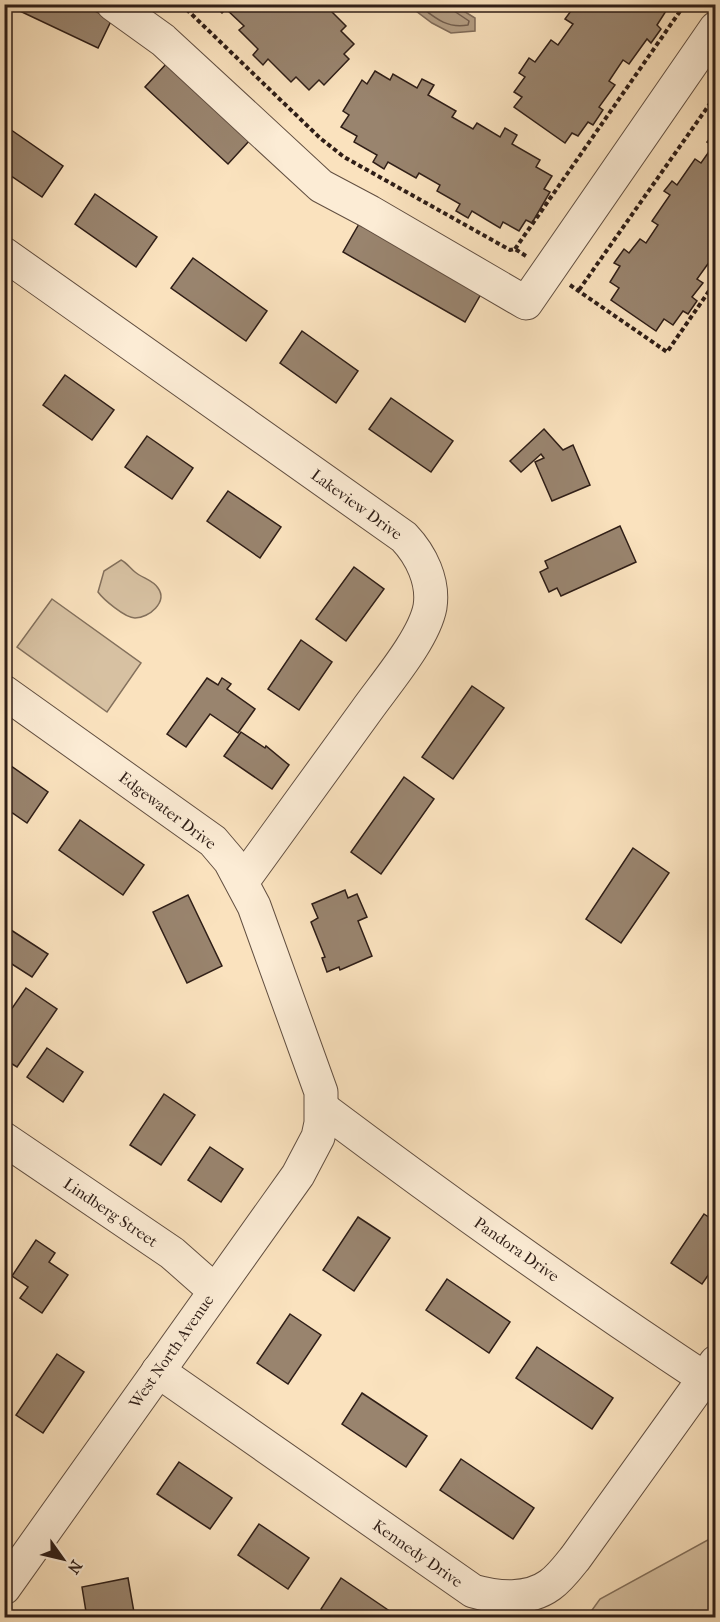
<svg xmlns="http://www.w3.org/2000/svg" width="720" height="1622" font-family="'IM FELL French Canon',serif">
	<rect width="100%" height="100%" fill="#fae2be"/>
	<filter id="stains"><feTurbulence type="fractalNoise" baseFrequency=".00333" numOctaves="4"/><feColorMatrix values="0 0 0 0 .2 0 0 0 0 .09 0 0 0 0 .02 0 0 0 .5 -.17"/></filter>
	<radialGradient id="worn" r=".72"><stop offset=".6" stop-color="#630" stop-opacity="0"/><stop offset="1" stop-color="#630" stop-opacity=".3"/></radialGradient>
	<g fill="#d7c1a2" stroke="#83705c" stroke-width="1.5">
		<path d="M121,560C127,563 130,568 135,572C142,578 153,580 158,588C168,602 149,618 135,618C125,618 103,599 98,592L104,571Z"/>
		<path d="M52,599L141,663L107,712L17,647Z"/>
		<path d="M715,1536V1617H587L600,1599Z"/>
	</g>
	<path fill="#b59f85" stroke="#7f6b59" stroke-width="1.5" d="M408,5H454L475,18V31L451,33L432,23Z"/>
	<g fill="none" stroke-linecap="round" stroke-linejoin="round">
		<path stroke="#725e4e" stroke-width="1.5" d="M417,4C434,17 446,29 468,25L469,21L454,11L452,4"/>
	</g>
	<g fill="#99846e" stroke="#2f1e17" stroke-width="1.5">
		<path d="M5,4H80L112,19L98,48Z"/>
		<path d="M213,4H324L346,26L341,31L354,44L344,54L349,59L324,85L319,80L309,90L296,77L291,82L268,59L263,65L253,55L258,49L239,30L244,26L226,9L222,13Z"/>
		<path d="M576,4H663L660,8L666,11L657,25L661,29L651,43L647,39L629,64L623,60L609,81L615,85L599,107L603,110L593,125L588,122L578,136L572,133L565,143L514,107L522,97L514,92L525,77L519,73L529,58L535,62L551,40L558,45L573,24L565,19Z"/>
		<path d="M167,63L250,140L228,164L145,87Z"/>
		<path d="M375,71L390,80L393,74L417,88L422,79L434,85L428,95L456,111L452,117L473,129L477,123L500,137L505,128L517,135L512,144L540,160L536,167L552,176L544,189L550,192L532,223L526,220L519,231L503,222L500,228L472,211L468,218L456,211L460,204L437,191L440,185L419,173L416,178L388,162L384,169L373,162L377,155L354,142L357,136L341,127L349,115L343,111L362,80L367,84Z"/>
		<path d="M4,125L63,166L42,197L4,171Z"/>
		<path d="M716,130V264L710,261L697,279L703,283L692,297L697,301L688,314L683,311L673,325L664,319L656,331L611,300L619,288L610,282L620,266L614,263L624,249L629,253L640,239L646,243L658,225L652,221L670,195L664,191L672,181L677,185L695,159L701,163L713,146L707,142Z"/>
		<path d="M95,194L157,237L136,267L75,224Z"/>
		<path d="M359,224L481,294L465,322L343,252Z"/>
		<path d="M193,258L267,311L246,341L171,288Z"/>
		<path d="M302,331L358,371L336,403L280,363Z"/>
		<path d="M65,375L114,410L92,440L43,405Z"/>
		<path d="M391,398L453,441L431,472L369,429Z"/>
		<path d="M544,429L563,450L573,445L590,485L552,501L535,462L544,458L541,454L521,472L510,461Z"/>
		<path d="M147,436L193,468L172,499L125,467Z"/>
		<path d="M228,491L281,527L260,558L207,521Z"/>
		<path d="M620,526L636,562L561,596L557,588L549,592L540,572L548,568L545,561Z"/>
		<path d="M354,567L384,589L346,641L316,619Z"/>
		<path d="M301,640L332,662L299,710L268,689Z"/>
		<path d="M207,678L218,685L222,678L231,684L227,689L255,709L238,733L210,714L186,747L167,734Z"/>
		<path d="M472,686L504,708L453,779L422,757Z"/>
		<path d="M241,732L265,748L266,746L289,765L272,789L224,756Z"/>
		<path d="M4,761L48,792L27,823L4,807Z"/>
		<path d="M404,777L434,799L381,874L351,852Z"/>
		<path d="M80,820L144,865L123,895L59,850Z"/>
		<path d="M633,848L669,873L621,943L586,919Z"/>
		<path d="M345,890L348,898L357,894L367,917L358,921L372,956L340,970L339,967L327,972L322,958L325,957L311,922L318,918L312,904Z"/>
		<path d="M188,895L222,966L187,983L153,912Z"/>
		<path d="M11,930L48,954L32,977L4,959V939Z"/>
		<path d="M26,988L57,1009L17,1067L4,1059V1020Z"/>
		<path d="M47,1048L83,1072L63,1102L27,1077Z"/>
		<path d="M164,1094L195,1115L161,1165L130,1145Z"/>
		<path d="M210,1147L243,1169L221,1202L188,1180Z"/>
		<path d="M704,1214L716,1222V1264L702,1284L671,1263Z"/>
		<path d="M358,1217L390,1238L354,1291L323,1270Z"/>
		<path d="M36,1240L55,1253L49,1262L68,1275L42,1313L20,1298L28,1287L12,1276Z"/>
		<path d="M447,1279L510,1322L489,1353L426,1310Z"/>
		<path d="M290,1314L321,1335L288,1384L257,1363Z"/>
		<path d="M537,1347L613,1398L592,1429L516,1378Z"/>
		<path d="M57,1354L84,1372L43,1433L16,1415Z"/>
		<path d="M362,1393L427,1436L406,1467L342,1424Z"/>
		<path d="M461,1459L534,1508L513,1539L440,1490Z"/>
		<path d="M179,1462L232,1498L210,1529L157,1494Z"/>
		<path d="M259,1524L309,1558L288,1589L238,1555Z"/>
		<path d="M128,1578L135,1618H87L82,1587Z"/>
		<path d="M341,1578L394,1614L392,1618H334L321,1609Z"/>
	</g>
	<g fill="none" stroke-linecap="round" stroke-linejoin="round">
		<g stroke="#624f41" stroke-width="35">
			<g id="minor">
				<path d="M113,4L163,40L321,186L370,212L526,303L716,28"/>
				<path d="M4,254L404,537C421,555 434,581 430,607C424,639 385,684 366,711C325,768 283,825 242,882"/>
				<path d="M4,692L213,841L230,861L254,906L321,1092V1123L318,1137L298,1175L4,1588"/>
				<path d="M322,1108C450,1204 582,1298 716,1386"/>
				<path d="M4,1139L172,1253L214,1290"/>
				<path d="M158,1371L473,1591C497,1598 528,1601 550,1585C560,1578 568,1567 576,1557L716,1362"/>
			</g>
		</g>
		<g stroke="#2f1e17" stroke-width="4" stroke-dasharray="4.5 3" stroke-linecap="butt">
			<path d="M181,4L320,138L344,157L510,250L515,249L526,256"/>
			<path d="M515,249L685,4"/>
			<path d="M570,285L667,352L716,281"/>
			<path d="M579,290L716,95"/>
		</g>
		<use href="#minor" stroke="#fcecd5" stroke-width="33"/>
	</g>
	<g text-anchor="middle" stroke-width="4.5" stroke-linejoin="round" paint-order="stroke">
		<g font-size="16" fill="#2f1e17" stroke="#fcecd5">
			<text transform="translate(357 504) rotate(36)" y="6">Lakeview Drive</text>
			<text transform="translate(168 810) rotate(37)" y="6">Edgewater Drive</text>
			<text transform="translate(111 1212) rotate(34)" y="6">Lindberg Street</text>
			<text transform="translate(517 1249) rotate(35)" y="6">Pandora Drive</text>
			<text transform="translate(171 1351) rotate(-55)" y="6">West North Avenue</text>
			<text transform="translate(418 1553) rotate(35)" y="6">Kennedy Drive</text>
		</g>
	</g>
	<rect width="720" height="1622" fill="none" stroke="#fae2be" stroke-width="24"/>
	<rect x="6" y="6" width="708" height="1610" fill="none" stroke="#2f1e17" stroke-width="3"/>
	<rect x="12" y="12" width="696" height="1598" fill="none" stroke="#2f1e17" stroke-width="1.5"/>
	<g transform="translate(63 1559) rotate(124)" stroke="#fcecd5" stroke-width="4.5" paint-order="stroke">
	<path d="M0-4.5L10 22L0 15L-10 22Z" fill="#2f1e17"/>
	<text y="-9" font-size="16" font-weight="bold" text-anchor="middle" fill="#2f1e17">N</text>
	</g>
	<rect width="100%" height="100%" filter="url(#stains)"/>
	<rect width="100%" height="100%" fill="url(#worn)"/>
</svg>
